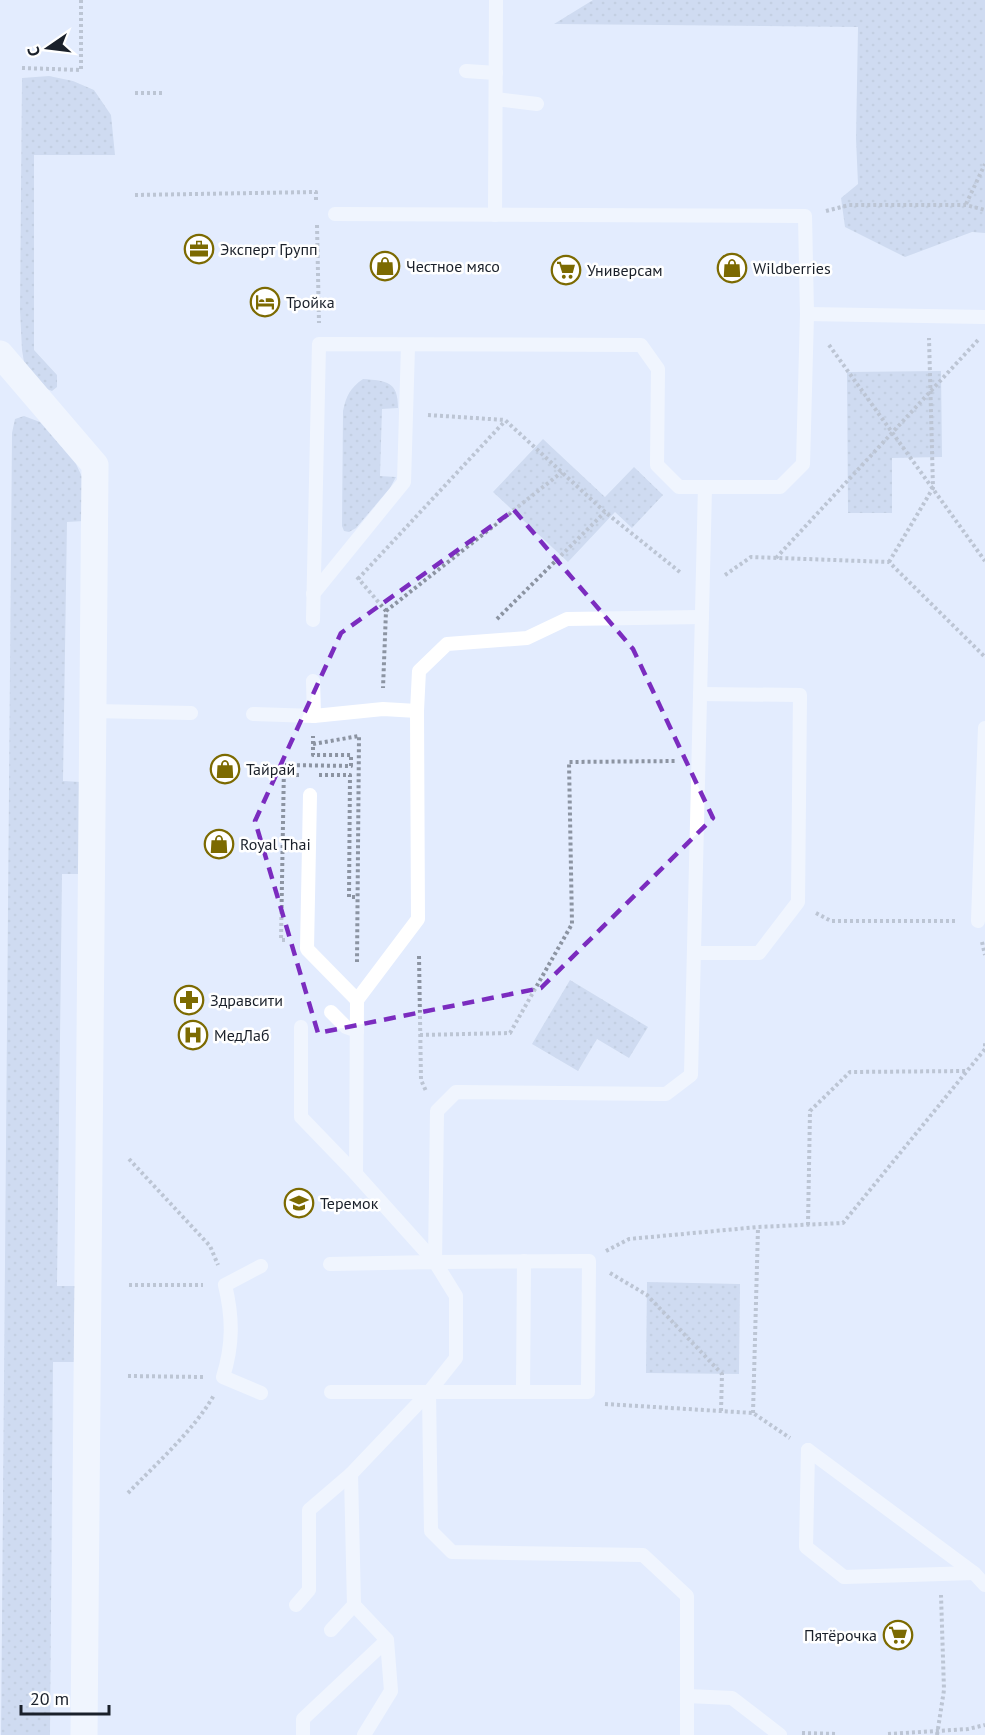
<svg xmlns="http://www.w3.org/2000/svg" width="985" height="1735" font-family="'PT Sans',sans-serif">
	<defs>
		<pattern id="grass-dots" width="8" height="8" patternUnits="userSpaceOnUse" patternTransform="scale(1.5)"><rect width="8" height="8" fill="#b6c6e2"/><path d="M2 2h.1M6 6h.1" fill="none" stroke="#9caac2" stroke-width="1.8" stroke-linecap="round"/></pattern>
	</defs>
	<rect width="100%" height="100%" fill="#e3ecfe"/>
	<g fill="url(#grass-dots)">
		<path d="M593,0H985V233L972,232L905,257L845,227L841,198L858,184L856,139L858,27L554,24Z"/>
		<path d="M49,76L73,81L94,90L111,115L115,155H34V350L57,375V387L52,391L47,389L24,362L22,350L20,310L22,78Z"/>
		<path d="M941,371L942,457L892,458V513H848L847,372Z"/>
		<path d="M363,379C387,381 398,381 398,408L382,409L380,476L396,477L390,488L356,528L349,532L344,531L342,526L343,411C346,396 350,388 363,379Z"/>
		<path d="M24,416L40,422L76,464L84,481V521L67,522L63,781L81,782V874H62L57,1286H75L74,1362H53L50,1735H1L12,433L15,419Z"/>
		<path d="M543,439L605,497L634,467L663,495L632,528L615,512L568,562L493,492Z"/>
		<path d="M570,980L648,1027L629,1058L597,1039L578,1071L532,1044Z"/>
		<path d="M647,1282L740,1284L739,1374L646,1373Z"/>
	</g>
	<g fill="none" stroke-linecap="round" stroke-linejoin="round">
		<g stroke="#8c94a2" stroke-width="4" stroke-dasharray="3 3" stroke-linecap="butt">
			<path d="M22,68L81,70V0"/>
			<path d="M135,93H165"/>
			<path d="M135,195L316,192V203"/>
			<path d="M966,204L985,164"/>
			<path d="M826,211L849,205H966L985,210"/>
			<path d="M317,225L319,323"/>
			<path d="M829,345L985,561"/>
			<path d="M428,415L505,420L605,512L681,573"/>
			<path d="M776,558L979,339"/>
			<path d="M889,562L933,488L929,338"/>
			<path d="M725,575L751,557L889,562L985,657"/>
			<path d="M357,577L386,611L383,688"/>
			<path d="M358,579L505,421"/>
			<path d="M386,611L562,472"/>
			<path d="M497,619L605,512"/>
			<path d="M313,744L359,736L357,962"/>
			<path d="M284,775H300"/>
			<path d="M319,775H350L349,897H358"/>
			<path d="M816,913L831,921H956"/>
			<path d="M285,940H281L284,765L351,766V755H313V736"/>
			<path d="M982,942L985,955"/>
			<path d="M419,956L421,1080L426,1091"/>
			<path d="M420,1035L510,1033L572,924L569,762L677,761"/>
			<path d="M129,1159L210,1246L218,1265"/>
			<path d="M808,1225L810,1111L850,1072L966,1071"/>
			<path d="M606,1251L629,1239L758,1227L843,1223L985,1049V1043"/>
			<path d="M610,1273L647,1295L722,1374L721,1411"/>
			<path d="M129,1285H203"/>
			<path d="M128,1376L203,1377"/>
			<path d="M605,1404L753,1413L790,1438"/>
			<path d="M753,1413L758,1228"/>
			<path d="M128,1493C156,1464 195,1429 214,1395"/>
			<path d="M802,1733L837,1734"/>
			<path d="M888,1734L968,1729L985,1725"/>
			<path d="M937,1735L944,1690L941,1595"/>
		</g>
		<g stroke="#fff" stroke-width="14">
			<path d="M466,71L496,73"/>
			<path d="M496,99L537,104"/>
			<path d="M495,215L496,0"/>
			<path d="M807,314L985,317"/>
			<path d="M313,594L404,482L408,346"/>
			<path d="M313,620L319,344L641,345L658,369L657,465L679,487H780L803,464L807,314L805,216L335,214"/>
			<path d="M313,681L314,716"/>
			<path d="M93,711L191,713"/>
			<path d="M253,714L314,716L383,709L417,711"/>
			<path d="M310,795L307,949L357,1000"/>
			<path d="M978,921L985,728"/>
			<path d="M694,953H759L798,902L800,695L700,694"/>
			<path d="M331,1012L346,1027L357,1031"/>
			<path d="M301,1027V1117L356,1174"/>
			<path d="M435,1262L437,1111L456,1092L666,1094L691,1075L705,487"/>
			<path d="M330,1264L435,1262L456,1296V1358L429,1392H331"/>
			<path d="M429,1392L431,1531L452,1552L643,1555L687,1596V1735"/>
			<path d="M523,1392L524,1261"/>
			<path d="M261,1393L223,1377C233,1345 233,1318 225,1285L261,1266"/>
			<path d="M808,1450L806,1547L844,1577L974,1573"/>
			<path d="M808,1450L974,1573L985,1585"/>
			<path d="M296,1605L309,1590V1510L351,1474"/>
			<path d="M331,1630L354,1605"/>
			<path d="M687,1696L732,1698L780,1735"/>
			<path d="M303,1735V1719L387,1640"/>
			<path d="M364,1735L391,1691L387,1640L354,1605L351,1474L429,1392H588L589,1261L435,1262L356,1174L357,1000L418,919L417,711L419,671L447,644L527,638L567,619L702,617"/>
		</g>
		<path stroke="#fff" stroke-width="27" d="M0,354L95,465L84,1735"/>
	</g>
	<path d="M0 0H985V1735H0ZM514,510L633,649L713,818L541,988L318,1033L255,821L341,633Z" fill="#e3ecfe" fill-opacity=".55" fill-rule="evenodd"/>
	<path fill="none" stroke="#7b2cbf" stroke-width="4.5" stroke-dasharray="12 8" stroke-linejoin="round" d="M514,510L633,649L713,818L541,988L318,1033L255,821L341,633Z"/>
	<defs>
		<g id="office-ring" transform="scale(1.5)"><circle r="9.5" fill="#fff" stroke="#7c6a01" stroke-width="1.5"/><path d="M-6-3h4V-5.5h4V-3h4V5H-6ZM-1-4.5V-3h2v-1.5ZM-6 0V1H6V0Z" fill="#7c6a01"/></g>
		<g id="shop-ring" transform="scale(1.5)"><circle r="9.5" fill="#fff" stroke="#7c6a01" stroke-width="1.5"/><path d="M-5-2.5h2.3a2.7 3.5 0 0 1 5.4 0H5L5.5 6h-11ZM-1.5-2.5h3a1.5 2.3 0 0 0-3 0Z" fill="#7c6a01"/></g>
		<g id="supermarket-ring" transform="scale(1.5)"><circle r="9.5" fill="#fff" stroke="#7c6a01" stroke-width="1.5"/><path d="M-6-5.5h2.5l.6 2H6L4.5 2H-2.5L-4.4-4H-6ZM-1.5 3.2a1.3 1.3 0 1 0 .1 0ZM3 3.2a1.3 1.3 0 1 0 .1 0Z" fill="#7c6a01"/></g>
		<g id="hotel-ring" transform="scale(1.5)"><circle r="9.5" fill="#fff" stroke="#7c6a01" stroke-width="1.5"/><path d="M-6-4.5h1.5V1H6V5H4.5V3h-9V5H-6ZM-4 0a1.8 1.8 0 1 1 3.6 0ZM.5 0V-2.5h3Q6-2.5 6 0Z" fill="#7c6a01"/></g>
		<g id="pharmacy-ring" transform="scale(1.5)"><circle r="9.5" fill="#fff" stroke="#7c6a01" stroke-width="1.5"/><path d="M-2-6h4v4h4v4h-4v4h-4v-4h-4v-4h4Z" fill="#7c6a01"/></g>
		<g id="hospital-ring" transform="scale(1.5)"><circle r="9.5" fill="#fff" stroke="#7c6a01" stroke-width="1.5"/><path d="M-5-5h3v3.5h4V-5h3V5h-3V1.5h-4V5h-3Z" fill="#7c6a01"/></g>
		<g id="school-ring" transform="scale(1.5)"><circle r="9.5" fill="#fff" stroke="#7c6a01" stroke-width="1.5"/><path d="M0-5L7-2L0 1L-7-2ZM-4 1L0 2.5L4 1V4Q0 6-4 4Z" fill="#7c6a01"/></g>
	</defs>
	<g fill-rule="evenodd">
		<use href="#office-ring" x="199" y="249"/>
		<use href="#shop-ring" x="385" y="266"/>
		<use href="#shop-ring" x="732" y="268"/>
		<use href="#supermarket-ring" x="566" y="270"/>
		<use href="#hotel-ring" x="265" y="302"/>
		<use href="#shop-ring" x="225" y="769"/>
		<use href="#shop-ring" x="219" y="844"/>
		<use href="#pharmacy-ring" x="189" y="1000"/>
		<use href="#hospital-ring" x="193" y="1035"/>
		<use href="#school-ring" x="299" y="1203"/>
		<use href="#supermarket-ring" x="898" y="1635"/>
	</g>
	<g text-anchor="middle" stroke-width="5" stroke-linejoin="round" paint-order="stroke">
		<g font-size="16" fill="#1a202a" stroke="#fff" text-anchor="start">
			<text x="220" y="255">Эксперт Групп</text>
			<text x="406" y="272">Честное мясо</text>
			<text x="753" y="274">Wildberries</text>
			<text x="587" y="276">Универсам</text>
			<text x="286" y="308">Тройка</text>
			<text x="246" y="775">Тайрай</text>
			<text x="240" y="850">Royal Thai</text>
			<text x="210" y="1006">Здравсити</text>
			<text x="214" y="1041">МедЛаб</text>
			<text x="320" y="1209">Теремок</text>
			<text x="877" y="1641" text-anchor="end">Пятёрочка</text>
		</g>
	</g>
	<g transform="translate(48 48) rotate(256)" stroke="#ffffff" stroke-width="4.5" paint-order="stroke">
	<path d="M0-4.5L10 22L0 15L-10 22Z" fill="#1a202a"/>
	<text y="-9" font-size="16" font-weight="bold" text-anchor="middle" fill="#1a202a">С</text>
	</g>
	<path d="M21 1705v9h88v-9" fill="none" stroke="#1a202a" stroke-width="3"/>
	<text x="30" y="1705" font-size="18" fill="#1a202a" stroke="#ffffff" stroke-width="4.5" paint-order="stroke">20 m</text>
</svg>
